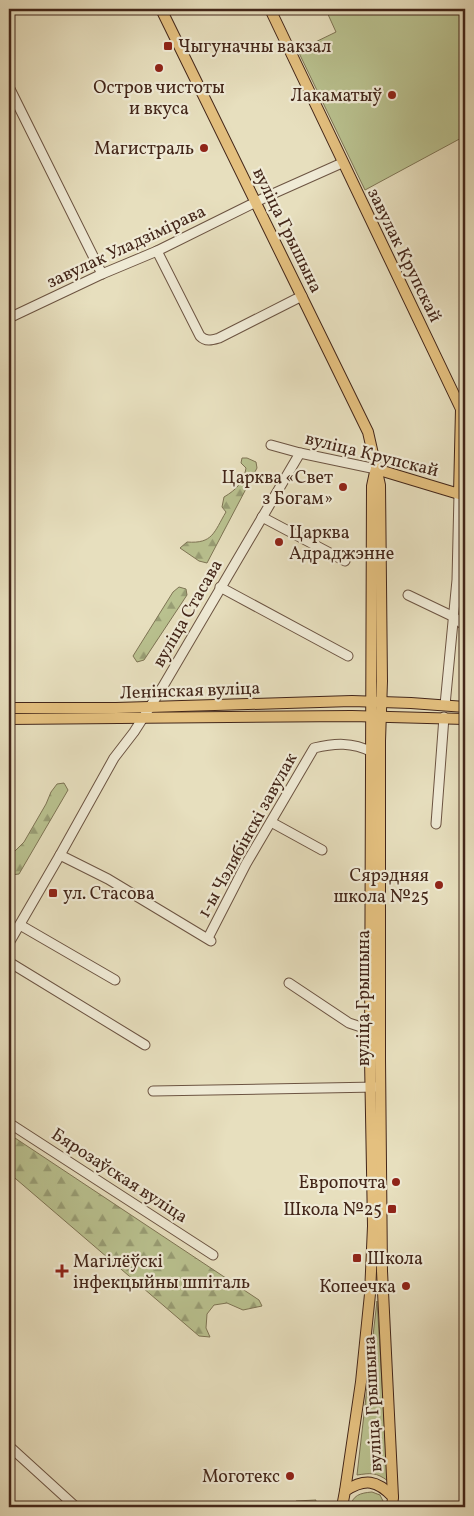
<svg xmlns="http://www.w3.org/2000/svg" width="474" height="1516" font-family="Vollkorn,serif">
	<defs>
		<pattern id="forest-firs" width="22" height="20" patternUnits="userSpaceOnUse" patternTransform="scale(1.25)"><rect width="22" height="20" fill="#b9c18f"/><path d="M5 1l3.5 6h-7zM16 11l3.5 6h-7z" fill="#989d74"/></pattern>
	</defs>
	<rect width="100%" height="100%" fill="#e7dfbe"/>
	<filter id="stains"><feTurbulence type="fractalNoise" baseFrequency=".004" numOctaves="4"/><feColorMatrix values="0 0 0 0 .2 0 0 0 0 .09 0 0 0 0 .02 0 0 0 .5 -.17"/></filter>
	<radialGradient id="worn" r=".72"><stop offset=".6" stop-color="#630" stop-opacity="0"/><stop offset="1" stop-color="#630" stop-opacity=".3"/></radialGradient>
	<g fill="#b9c18f" stroke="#7e7454">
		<path d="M330,9H465V136L365,190L299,53L304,50L303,48L336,32L326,10Z"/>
		<path d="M377,1301L388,1481C376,1472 371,1473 357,1475Z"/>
		<path d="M372,1492L380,1495L386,1507H350C353,1495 360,1493 372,1492Z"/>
	</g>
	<g fill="url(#forest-firs)" stroke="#7e7454">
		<path d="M242,458H247L256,462L257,468L207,563L199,561L180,548L187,542C213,544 214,532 226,512L222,507L224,497C236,490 244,482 246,468L241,463Z"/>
		<path d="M179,587L186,589L187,595L144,660L137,662L133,656L173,592Z"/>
		<path d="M64,783L68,790L19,874L11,875L9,872L10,856L24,842L46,804L51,792L57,784Z"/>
		<path d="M9,1134L259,1300L262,1306L243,1310L227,1303L214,1305L207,1314L206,1328L210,1337L199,1336L9,1173Z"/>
		<path d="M316,1500L314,1507H295L296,1501Z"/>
	</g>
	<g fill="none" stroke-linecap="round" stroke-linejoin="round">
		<g stroke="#6c5442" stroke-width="11">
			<g id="minor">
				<path d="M9,87L102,274"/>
				<path d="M157,251L200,336C206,342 212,340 219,338L302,296"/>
				<path d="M9,318L102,274L157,251L268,196L342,163"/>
				<path d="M271,445L300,453L376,469"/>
				<path d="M262,517L345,561"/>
				<path d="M220,587L348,656"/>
				<path d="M408,595L454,617L465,626"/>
				<path d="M445,705L457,580L459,494L465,496"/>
				<path d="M271,822L322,850"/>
				<path d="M436,824L444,717"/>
				<path d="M60,855L108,879L211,941"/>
				<path d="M20,925L115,980"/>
				<path d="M208,938L246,864L314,748C335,743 352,742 372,752"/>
				<path d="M9,943L60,855L114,758L134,732L162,688L300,453"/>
				<path d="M9,962L145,1045"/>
				<path d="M289,983L349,1023L370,1030"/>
				<path d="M153,1091L377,1087"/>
				<path d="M9,1123L213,1255"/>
				<path d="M9,1446L76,1507"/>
			</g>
		</g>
		<g stroke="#432619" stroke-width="12">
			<g id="major">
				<path d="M161,9L368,432L380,485L382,681L380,741V1059L382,1271L393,1497"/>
				<path d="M270,9L461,409L459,494L376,469"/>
				<path d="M9,708H116L352,701L411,703L465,707"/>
				<path d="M9,719L352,716L465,719"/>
				<path d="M345,1491L361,1382L370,1294L373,1226L370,1059L372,486L375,472"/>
				<path d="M342,1507L345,1491C365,1478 377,1480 393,1497L392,1507"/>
			</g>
		</g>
		<use href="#minor" stroke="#efead5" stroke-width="9"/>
		<use href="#major" stroke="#e4c07f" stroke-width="10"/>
	</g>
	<g fill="#8f2418" stroke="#efead5" stroke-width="2">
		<rect x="163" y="41" width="10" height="10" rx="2.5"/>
		<circle cx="159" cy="68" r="5"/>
		<circle cx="392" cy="95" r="5"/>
		<circle cx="204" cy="148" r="5"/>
		<circle cx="343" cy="487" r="5"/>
		<circle cx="279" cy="542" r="5"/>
		<circle cx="439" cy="885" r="5"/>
		<rect x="48" y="888" width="10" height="10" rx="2.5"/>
		<circle cx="396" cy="1182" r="5"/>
		<rect x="387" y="1204" width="10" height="10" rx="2.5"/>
		<rect x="352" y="1253" width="10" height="10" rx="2.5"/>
		<path d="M59.5 1263.5h5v5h5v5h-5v5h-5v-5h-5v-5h5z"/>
		<circle cx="406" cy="1286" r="5"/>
		<circle cx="290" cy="1476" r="5"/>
	</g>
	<g text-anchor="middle" stroke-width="4.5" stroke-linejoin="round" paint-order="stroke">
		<g font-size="18" fill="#432619" stroke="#efead5" text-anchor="end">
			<text x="178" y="52" text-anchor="start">Чыгуначны вакзал</text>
			<text x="159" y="93" text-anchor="middle">Остров чистоты<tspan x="159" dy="21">и вкуса</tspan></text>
			<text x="382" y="101">Лакаматыў</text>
			<text x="194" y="154">Магистраль</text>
			<text x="333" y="483">Царква «Свет<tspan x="333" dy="21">з Богам»</tspan></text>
			<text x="289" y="538" text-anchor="start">Царква<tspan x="289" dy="21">Адраджэнне</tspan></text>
			<text x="429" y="881">Сярэдняя<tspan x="429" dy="21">школа №25</tspan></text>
			<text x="63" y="899" text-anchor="start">ул. Стасова</text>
			<text x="386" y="1188">Европочта</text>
			<text x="382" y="1215">Школа №25</text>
			<text x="367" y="1264" text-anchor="start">Школа</text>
			<text x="73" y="1267" text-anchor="start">Магілёўскі<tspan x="73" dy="21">інфекцыйны шпіталь</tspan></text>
			<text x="396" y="1292">Копеечка</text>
			<text x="280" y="1482">Моготекс</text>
		</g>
		<g font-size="18" fill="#432619" stroke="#efead5">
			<text transform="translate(288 230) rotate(64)" y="6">вуліца Грышына</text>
			<text transform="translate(126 246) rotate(-25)" y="6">завулак Уладзімірава</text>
			<text transform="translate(405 255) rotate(64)" y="6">завулак Крупскай</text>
			<text transform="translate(372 454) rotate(14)" y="6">вуліца Крупскай</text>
			<text transform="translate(187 613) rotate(-60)" y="6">вуліца Стасава</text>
			<text transform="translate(190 690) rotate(-2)" y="6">Ленінская вуліца</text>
			<text transform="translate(247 835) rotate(-61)" y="6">1-ы Чэлябінскі завулак</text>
			<text transform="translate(363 998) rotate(-90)" y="6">вуліца Грышына</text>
			<text transform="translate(120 1175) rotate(33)" y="6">Бярозаўская вуліца</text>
			<text transform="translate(372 1404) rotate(-93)" y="6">вуліца Грышына</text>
		</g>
	</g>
	<rect width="474" height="1516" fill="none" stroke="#e7dfbe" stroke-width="30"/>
	<rect x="10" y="10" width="454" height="1496" fill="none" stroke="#432619" stroke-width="2.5"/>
	<rect x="15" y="15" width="444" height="1486" fill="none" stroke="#432619"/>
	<rect width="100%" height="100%" filter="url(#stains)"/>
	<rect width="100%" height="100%" fill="url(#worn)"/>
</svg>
